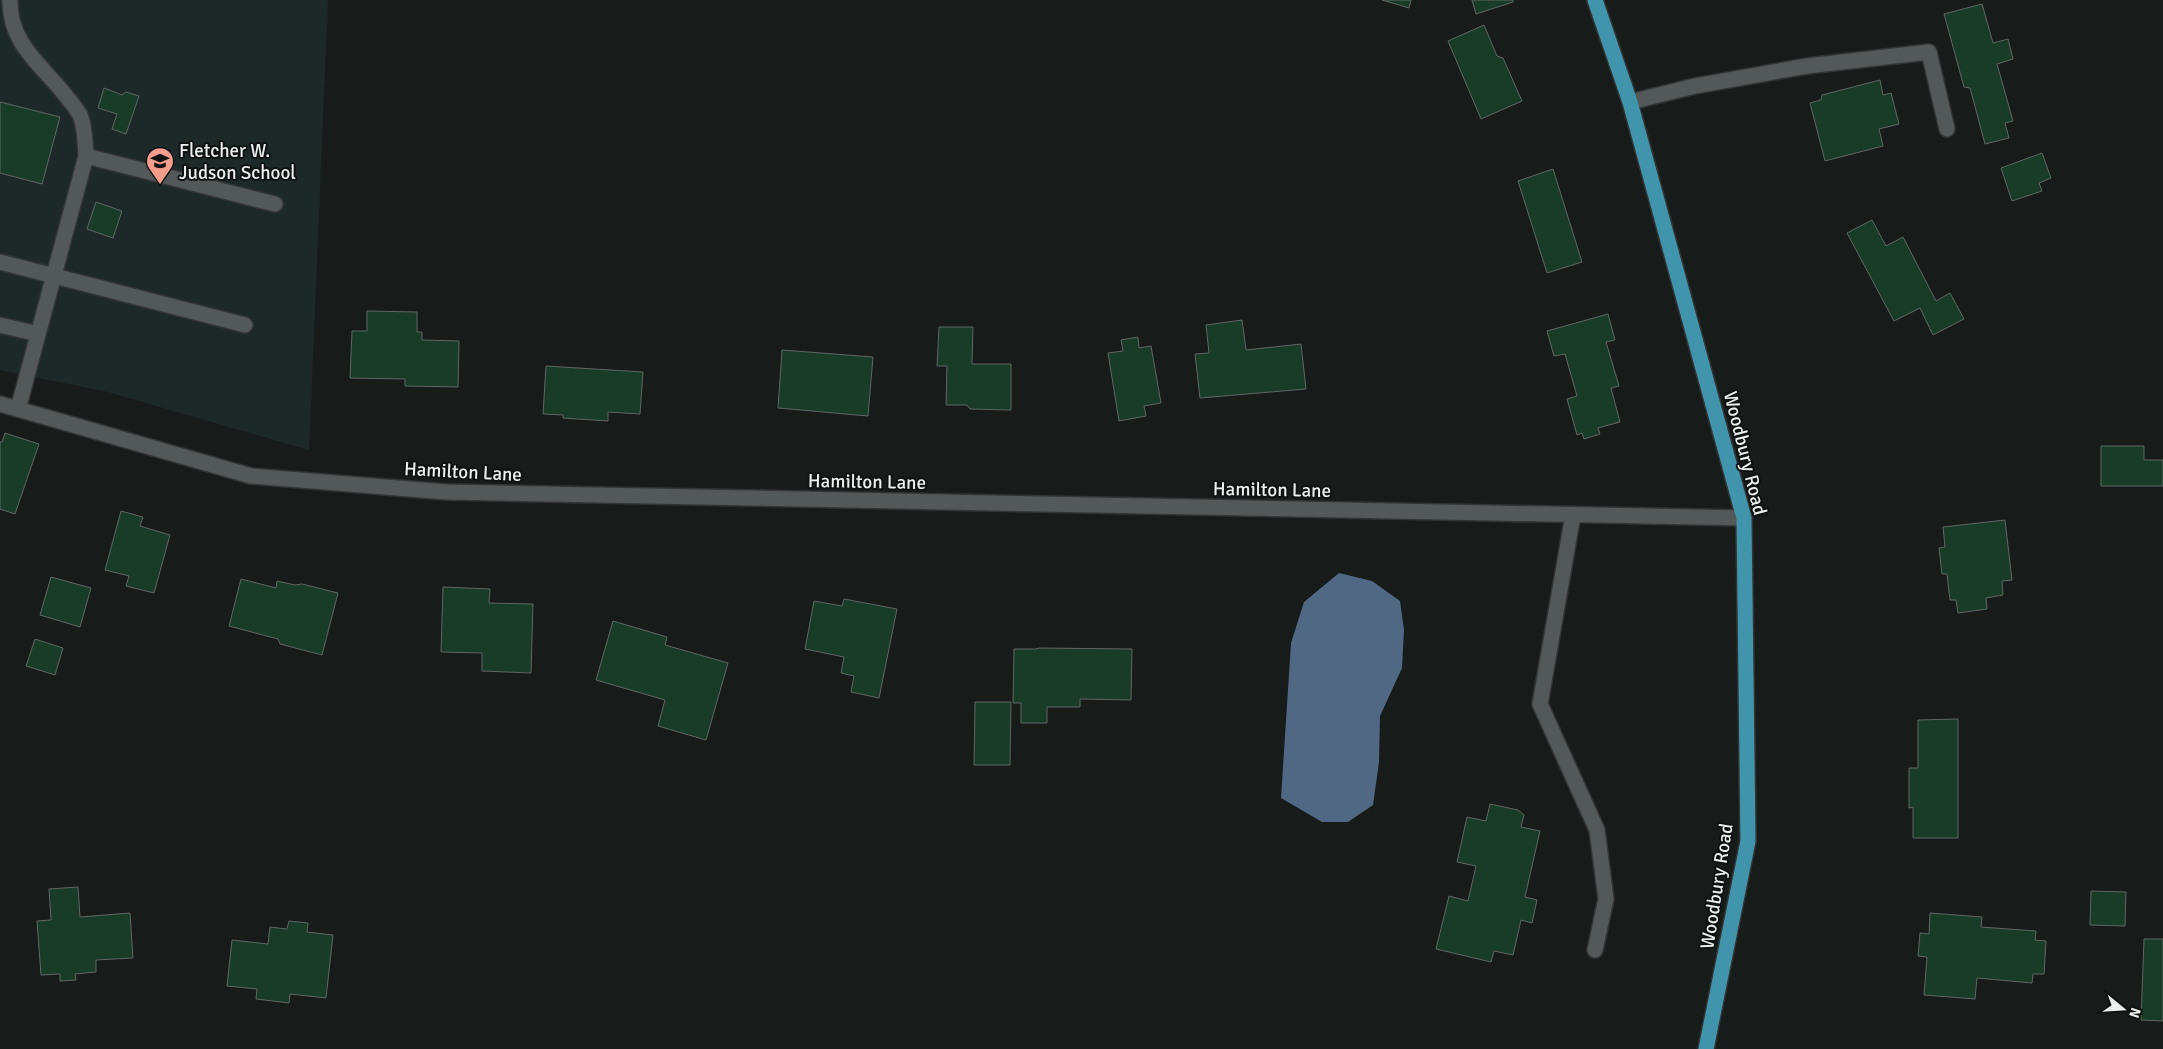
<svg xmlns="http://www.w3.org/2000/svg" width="2163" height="1049" font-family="Signika,sans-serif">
	<rect width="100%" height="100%" fill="#171c1b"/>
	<path fill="#1d2928" d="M0,0H328L309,450L108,392L0,370Z"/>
	<path fill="#506884" d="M1339,573L1372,581L1400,601L1404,630L1402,668L1380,716L1379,762L1373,805L1348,822H1322L1281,798L1291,643L1304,602Z"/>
	<g fill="#193c29" stroke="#616663">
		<path d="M1382,0H1411L1409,8Z"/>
		<path d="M1472,0H1513V2L1476,14Z"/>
		<path d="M1982,4L1993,43L2008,39L2013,59L1997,64L2013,121L2005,123L2009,138L1985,144L1970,88L1964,87L1944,14Z"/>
		<path d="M1484,25L1497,56L1503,58L1522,101L1481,119L1448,41Z"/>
		<path d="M1880,80L1883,95L1891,93L1899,124L1879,129L1883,146L1825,161L1810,103L1821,100L1822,95Z"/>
		<path d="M104,88L122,95L126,92L139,96L126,134L112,129L117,114L98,108Z"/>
		<path d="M0,102L60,117L42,184L0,173Z"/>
		<path d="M2042,153L2051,178L2039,183L2042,191L2012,201L2001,168Z"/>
		<path d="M1553,169L1582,262L1547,273L1518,181Z"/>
		<path d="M96,202L122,211L113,238L87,229Z"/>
		<path d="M1872,220L1886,246L1903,237L1936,301L1950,293L1964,319L1933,335L1920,308L1894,321L1847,233Z"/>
		<path d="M367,311L417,312V332H422V340L459,341L458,387L405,386V379L350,378L352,331H367Z"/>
		<path d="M1608,314L1615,340L1606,342L1619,386L1611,388L1620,422L1598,428L1600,434L1584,439L1582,433L1577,435L1567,399L1577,396L1565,354L1554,356L1547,331Z"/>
		<path d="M1242,320L1246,350L1301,344L1306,389L1200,398L1195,354L1209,353L1206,325Z"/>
		<path d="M939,327H973L972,364H1011V410L970,409L967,405H946L947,366H937Z"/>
		<path d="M1138,337L1139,348L1151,346L1161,403L1144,406L1146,416L1119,421L1108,353L1123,351L1121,340Z"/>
		<path d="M782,350L873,357L868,416L778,408Z"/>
		<path d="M546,366L643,372L640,414L608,412V421L563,418V415L543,414Z"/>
		<path d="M5,433L39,444L15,514L0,509V442H2Z"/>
		<path d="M2101,446H2144V460H2163V486H2101Z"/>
		<path d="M121,511L143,517L140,526L170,535L154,593L126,586L129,576L105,570Z"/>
		<path d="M2005,520L2012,580L2002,581L2003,595L1986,598L1987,609L1958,613L1956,600H1950L1947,574H1942L1939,548L1945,547L1943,527Z"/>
		<path d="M51,577L91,588L80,627L40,615Z"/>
		<path d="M241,579L276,588L277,581L295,585L302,584L338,593L322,655L280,644L278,639L229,626Z"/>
		<path d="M443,587L490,589L489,603L533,604L531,673L482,671V653L441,652Z"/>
		<path d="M844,599L897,609L879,698L851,692L854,676L841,673L844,657L805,649L814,601L842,606Z"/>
		<path d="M613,621L667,637L665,645L728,663L706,740L658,726L665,700L596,680Z"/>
		<path d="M35,639L63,648L55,675L26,666Z"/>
		<path d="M1039,648L1132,649L1131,700L1080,699V707H1047V723H1021V703H1013L1014,649H1036Z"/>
		<path d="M975,702H1011L1010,765H974Z"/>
		<path d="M1958,719V838H1913V807L1909,808V768H1918V720Z"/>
		<path d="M1490,804L1518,810L1524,815L1521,827L1540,831L1525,897L1537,900L1532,923L1521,920L1513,955L1494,951L1491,962L1436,949L1449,896L1468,901L1476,866L1457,862L1467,817L1486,821Z"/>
		<path d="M78,887L80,917L130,913L133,958L96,960V972L75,974L76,980L60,981V974L41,975L37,921L51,920L49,889Z"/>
		<path d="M2091,891L2126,892L2125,926L2090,925Z"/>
		<path d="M1930,913L1982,917L1981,927L2036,931L2035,940L2046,941L2044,974H2033L2032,983L1977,978L1975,999L1924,995L1927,957L1918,956L1920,933L1929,934Z"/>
		<path d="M289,921L308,923L307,932L333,935L326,998L290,994L289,1003L256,999L257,989L227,986L232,940L268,944L270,927L287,929Z"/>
		<path d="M2144,939H2163V1021L2141,1020Z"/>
	</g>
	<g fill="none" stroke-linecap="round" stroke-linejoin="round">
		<g stroke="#323534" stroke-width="18">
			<g id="lane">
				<path d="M10,0C9,44 42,65 66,96C71,102 76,108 80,115C85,126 85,143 86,156"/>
				<path d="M1630,102L1695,86L1807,66L1929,52L1947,129"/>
				<path d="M0,262L245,325"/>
				<path d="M0,325L38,334"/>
				<path d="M18,409L86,156L275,204"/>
				<path d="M1573,515L1540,704L1597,830L1606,899L1595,950"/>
			</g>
		</g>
		<g stroke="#323534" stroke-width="18">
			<path id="street" d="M0,404L251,476L446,492L1744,518"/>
		</g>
		<g stroke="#323534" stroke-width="18">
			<path id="primary" d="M1595,0L1630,102L1744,518L1748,841L1706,1049"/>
		</g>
		<use href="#lane" stroke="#535858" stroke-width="15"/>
		<use href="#street" stroke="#535858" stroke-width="15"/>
		<use href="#primary" stroke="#4095ad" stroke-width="15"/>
	</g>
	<defs>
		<g id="school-pin" transform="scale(1.4375)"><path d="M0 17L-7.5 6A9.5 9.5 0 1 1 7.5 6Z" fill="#f49d8d" stroke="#0e1312"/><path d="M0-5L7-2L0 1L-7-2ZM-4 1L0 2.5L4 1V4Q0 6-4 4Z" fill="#111"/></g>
	</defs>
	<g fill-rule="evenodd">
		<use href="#school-pin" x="160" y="161"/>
	</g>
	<g text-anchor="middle" stroke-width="4" stroke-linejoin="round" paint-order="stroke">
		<g font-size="19" fill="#ebefee" stroke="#0e1312" text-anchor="start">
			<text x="179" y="157">Fletcher W.<tspan x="179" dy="22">Judson School</tspan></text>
		</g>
		<g font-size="19" fill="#ebefee" stroke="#0e1312">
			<text transform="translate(1746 453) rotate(76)" y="7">Woodbury Road</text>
			<text transform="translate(463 471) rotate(3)" y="7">Hamilton Lane</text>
			<text transform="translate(867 481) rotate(1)" y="7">Hamilton Lane</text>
			<text transform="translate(1272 489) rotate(1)" y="7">Hamilton Lane</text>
			<text transform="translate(1716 886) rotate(-81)" y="7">Woodbury Road</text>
		</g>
	</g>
	<g transform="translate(2123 1009) rotate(108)" stroke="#0e1312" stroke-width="4" paint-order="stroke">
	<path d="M0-4L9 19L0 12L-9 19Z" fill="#ebefee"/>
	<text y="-8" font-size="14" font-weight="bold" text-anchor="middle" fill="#ebefee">N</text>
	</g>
</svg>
